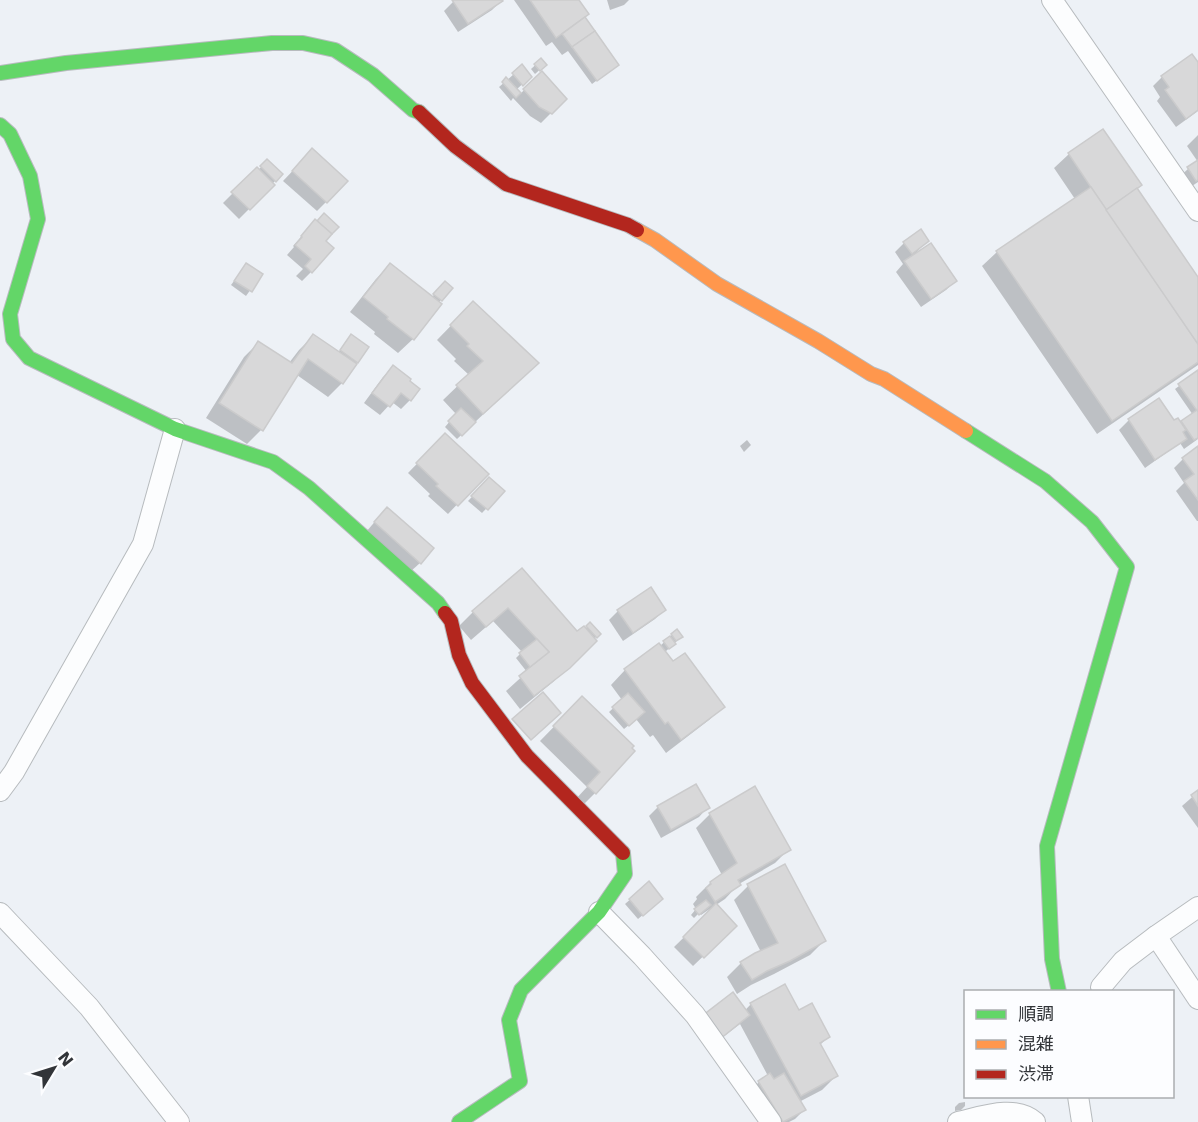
<svg xmlns="http://www.w3.org/2000/svg" width="1198" height="1122" font-family="'DejaVu Sans','Noto Sans JP',sans-serif">
	<rect width="100%" height="100%" fill="#edf1f6"/>
	<g fill="#0003">
		<path d="M455,0H500L501,1L492,10L458,32L444,11Z"/>
		<path d="M514,0H577L584,18L617,65L592,84L568,51L562,55L552,42L546,46Z"/>
		<path d="M607,0H629L624,5L610,10Z"/>
		<path d="M541,60L545,65L535,74L531,69Z"/>
		<path d="M1198,64V111L1176,127L1157,101L1160,97L1153,86L1162,77Z"/>
		<path d="M522,67L530,77L516,90L520,94L542,73L565,99L541,123L530,116L513,98L511,101L499,87Z"/>
		<path d="M1103,131L1136,189L1198,279V365L1097,434L982,266L997,252L1075,199L1054,168L1069,154Z"/>
		<path d="M1198,135V182L1186,190L1178,178L1188,169L1198,162L1187,146Z"/>
		<path d="M303,160L326,202L317,211L283,181Z"/>
		<path d="M267,162L281,175L272,184L273,185L239,219L223,203L257,169L258,170Z"/>
		<path d="M306,231L324,241L311,272L302,281L296,276L303,269L287,255L294,247L293,246Z"/>
		<path d="M927,241L915,254L955,281L946,290L921,307L896,272L903,264L895,252L904,243Z"/>
		<path d="M246,265L261,275L246,296L231,285Z"/>
		<path d="M390,265L432,297L441,287L451,288L438,303L413,339L398,353L374,334L375,332L350,312L376,279Z"/>
		<path d="M473,303L523,377L457,439L445,427L456,414L443,400L469,375L454,361L456,359L437,340Z"/>
		<path d="M313,336L338,353L347,340L357,362L342,383L328,397L297,375L261,430L247,444L206,418L244,357L258,343L289,363L299,350Z"/>
		<path d="M393,367L410,400L401,409L392,402L380,415L364,403L383,377Z"/>
		<path d="M1198,372V439L1184,449L1180,443L1145,468L1119,430L1128,421L1159,400L1174,422L1180,424L1193,415L1175,389Z"/>
		<path d="M445,435L486,474L448,514L428,496L430,494L408,473Z"/>
		<path d="M747,440L751,445L744,452L740,446Z"/>
		<path d="M1198,448V521H1197L1176,491L1184,483L1174,468L1183,459Z"/>
		<path d="M489,479L503,491L482,513L468,501Z"/>
		<path d="M378,518L420,563L410,572L366,532Z"/>
		<path d="M522,570L577,634L585,629L590,624L599,634L594,639L595,641L553,682L520,709L506,691L527,672L516,658L522,652L493,621L471,640L459,626L473,612Z"/>
		<path d="M664,610L655,619L623,641L609,620L618,611Z"/>
		<path d="M672,635L681,637L665,652L673,663L723,706L709,720L666,753L653,735L650,737L636,719L624,729L609,712L622,700L611,685L625,670L659,645L660,646Z"/>
		<path d="M582,698L630,748L595,793L581,807L574,801L587,787L540,741Z"/>
		<path d="M1198,792V828L1182,806Z"/>
		<path d="M658,807H708L699,817L661,838L649,816Z"/>
		<path d="M710,814L789,849L775,863L739,884L725,899L716,905L735,926L693,966L674,947L715,907L714,906L701,915L699,913L694,918L691,915L696,909L693,904L697,899L696,897L710,883L722,875L696,828Z"/>
		<path d="M784,866L824,941L810,955L774,974L751,985L737,994L727,977L741,963L761,952L734,900L748,886Z"/>
		<path d="M648,884L657,903L638,919L625,904Z"/>
		<path d="M751,1004L798,1012L828,1037L820,1045L836,1076L822,1090L799,1102L804,1110L795,1119L789,1122H768L750,1091L759,1082L768,1076L740,1024L710,1047Z"/>
		<path d="M965,1102V1106L961,1110L955,1111V1107L959,1103Z"/>
	</g>
	<g fill="#d8d8d9" stroke="#cbcbcc" stroke-width="1.5">
		<path d="M452,0H502L503,1L468,24Z"/>
		<path d="M530,0H579L589,14L556,38Z"/>
		<path d="M585,17L595,31L572,47L562,34Z"/>
		<path d="M595,31L619,65L597,81L572,47Z"/>
		<path d="M1192,54L1198,62V110L1186,119L1165,90L1169,87L1161,76Z"/>
		<path d="M541,58L547,65L540,71L534,64Z"/>
		<path d="M522,64L532,77L523,86L512,73Z"/>
		<path d="M542,71L567,99L552,114L539,107L523,89Z"/>
		<path d="M506,77L521,93L516,98L502,82Z"/>
		<path d="M1103,129L1142,185L1106,210L1068,153Z"/>
		<path d="M312,148L348,181L327,203L292,171Z"/>
		<path d="M267,159L283,174L276,182L260,166Z"/>
		<path d="M1198,160V180L1196,181L1187,167Z"/>
		<path d="M257,167L275,185L250,210L231,192Z"/>
		<path d="M1091,187L1198,344V362L1112,421L996,251Z"/>
		<path d="M1137,188L1198,277V344L1106,210Z"/>
		<path d="M324,213L339,227L332,234L317,221Z"/>
		<path d="M315,219L332,234L326,241L334,248L312,273L305,266L311,259L295,245L302,237L301,236Z"/>
		<path d="M921,229L929,241L912,254L903,242Z"/>
		<path d="M931,243L957,281L931,299L904,261Z"/>
		<path d="M246,263L263,274L252,292L234,281Z"/>
		<path d="M390,263L442,304L414,340L387,319L388,317L363,297Z"/>
		<path d="M445,281L453,288L442,301L433,294Z"/>
		<path d="M473,301L539,363L483,414L456,385L483,361L467,346L469,344L450,325Z"/>
		<path d="M313,334L357,364L343,384L308,359L263,431L219,403L258,341L292,363Z"/>
		<path d="M351,334L369,347L358,363L340,350Z"/>
		<path d="M393,365L411,379L410,381L420,389L411,401L401,393L390,407L372,393Z"/>
		<path d="M1198,370V412L1178,384Z"/>
		<path d="M1159,398L1174,420L1178,418L1186,430L1183,432L1187,439L1155,460L1128,419Z"/>
		<path d="M461,408L476,422L462,436L448,421Z"/>
		<path d="M1197,410L1198,412V438L1194,440L1181,421Z"/>
		<path d="M445,433L489,474L458,506L436,486L438,484L416,463Z"/>
		<path d="M1198,446V500L1184,481L1194,474L1182,458Z"/>
		<path d="M489,477L505,491L488,510L471,496Z"/>
		<path d="M387,507L434,548L421,564L374,522Z"/>
		<path d="M522,568L577,631L584,626L597,641L570,668L534,696L519,676L549,652L508,608L486,627L472,611Z"/>
		<path d="M651,587L666,610L633,633L617,610Z"/>
		<path d="M590,622L601,634L597,638L586,626Z"/>
		<path d="M677,629L683,637L676,641L671,634Z"/>
		<path d="M670,636L676,644L669,649L663,641Z"/>
		<path d="M537,639L549,652L530,667L519,653Z"/>
		<path d="M659,643L673,661L685,653L725,707L681,740L668,722L665,724L624,669Z"/>
		<path d="M543,692L561,713L531,740L512,719Z"/>
		<path d="M628,693L645,712L629,726L612,707Z"/>
		<path d="M582,696L634,746L632,748L635,751L596,794L587,786L600,772L553,726Z"/>
		<path d="M696,784L710,808L671,830L657,806Z"/>
		<path d="M755,786L791,850L738,880L741,885L715,902L706,888L711,884L710,882L737,863L709,813Z"/>
		<path d="M1198,790V806L1191,795Z"/>
		<path d="M785,864L826,941L790,961L767,971L752,980L740,962L755,953L778,943L747,884Z"/>
		<path d="M649,881L663,899L643,916L629,899Z"/>
		<path d="M706,900L711,905L699,915L694,909Z"/>
		<path d="M716,903L737,926L704,958L683,937Z"/>
		<path d="M785,984L799,1010L812,1003L830,1037L820,1043L838,1076L801,1096L750,1003Z"/>
		<path d="M733,992L750,1015L720,1039L702,1016Z"/>
		<path d="M770,1073L774,1079L784,1073L806,1110L783,1122L758,1081Z"/>
	</g>
	<g fill="none" stroke-linecap="round" stroke-linejoin="round">
		<g stroke="#b7bbbe" stroke-width="22">
			<g id="street">
				<path d="M1052,0L1198,211"/>
				<path d="M0,791L14,772L143,544L175,429"/>
				<path d="M599,912L642,956L695,1015L771,1122"/>
				<path d="M0,913L89,1007L179,1122"/>
				<path d="M1156,936L1198,999"/>
				<path d="M1101,987L1123,961L1156,936L1198,907"/>
				<path d="M1078,1096L1082,1122"/>
				<path d="M958,1122C981,1117 1015,1104 1035,1122"/>
			</g>
		</g>
		<g stroke="#b7bbbe" stroke-width="16">
			<g id="fast">
				<path d="M0,73L66,63L272,43H303L335,50L373,75L413,110L419,112"/>
				<path d="M0,125L10,134L30,176L38,219L10,314L13,339L29,358L175,429L273,462L309,488L438,603L445,613"/>
				<path d="M966,431L1045,481L1092,522L1127,567L1047,846L1052,959L1059,992"/>
				<path d="M459,1122L520,1081L509,1020L521,990L599,912L625,874L623,853"/>
			</g>
		</g>
		<g stroke="#b7bbbe" stroke-width="16">
			<path id="slow" d="M637,230L655,240L717,284L818,341L871,374L884,379L966,431"/>
		</g>
		<g stroke="#b7bbbe" stroke-width="16">
			<g id="jam">
				<path d="M419,112L455,146L506,184L628,225L637,230"/>
				<path d="M445,613L451,621L459,655L472,683L527,756L623,853"/>
			</g>
		</g>
		<use href="#street" stroke="#fcfdfe" stroke-width="20"/>
		<use href="#fast" stroke="#63d668" stroke-width="14"/>
		<use href="#slow" stroke="#ff974d" stroke-width="14"/>
		<use href="#jam" stroke="#b3261e" stroke-width="14"/>
	</g>
	<rect x="964" y="990" width="210" height="108" fill="#fcfdff" stroke="#abadb0" stroke-width="1.5"/>
	<rect x="976" y="1010" width="30" height="9" fill="#63d668" stroke="#abadb0" stroke-width="1.5"/>
	<text x="1018" y="1020" font-size="18" fill="#323539">順調</text>
	<rect x="976" y="1040" width="30" height="9" fill="#ff974d" stroke="#abadb0" stroke-width="1.5"/>
	<text x="1018" y="1050" font-size="18" fill="#323539">混雑</text>
	<rect x="976" y="1070" width="30" height="9" fill="#b3261e" stroke="#abadb0" stroke-width="1.5"/>
	<text x="1018" y="1080" font-size="18" fill="#323539">渋滞</text>
	<g transform="translate(54 1068) rotate(52)" stroke="#fcfdff" stroke-width="4.5" paint-order="stroke">
	<path d="M0-4.5L10 22L0 15L-10 22Z" fill="#323539"/>
	<text y="-9" font-size="16" font-weight="bold" text-anchor="middle" fill="#323539">N</text>
	</g>
</svg>
